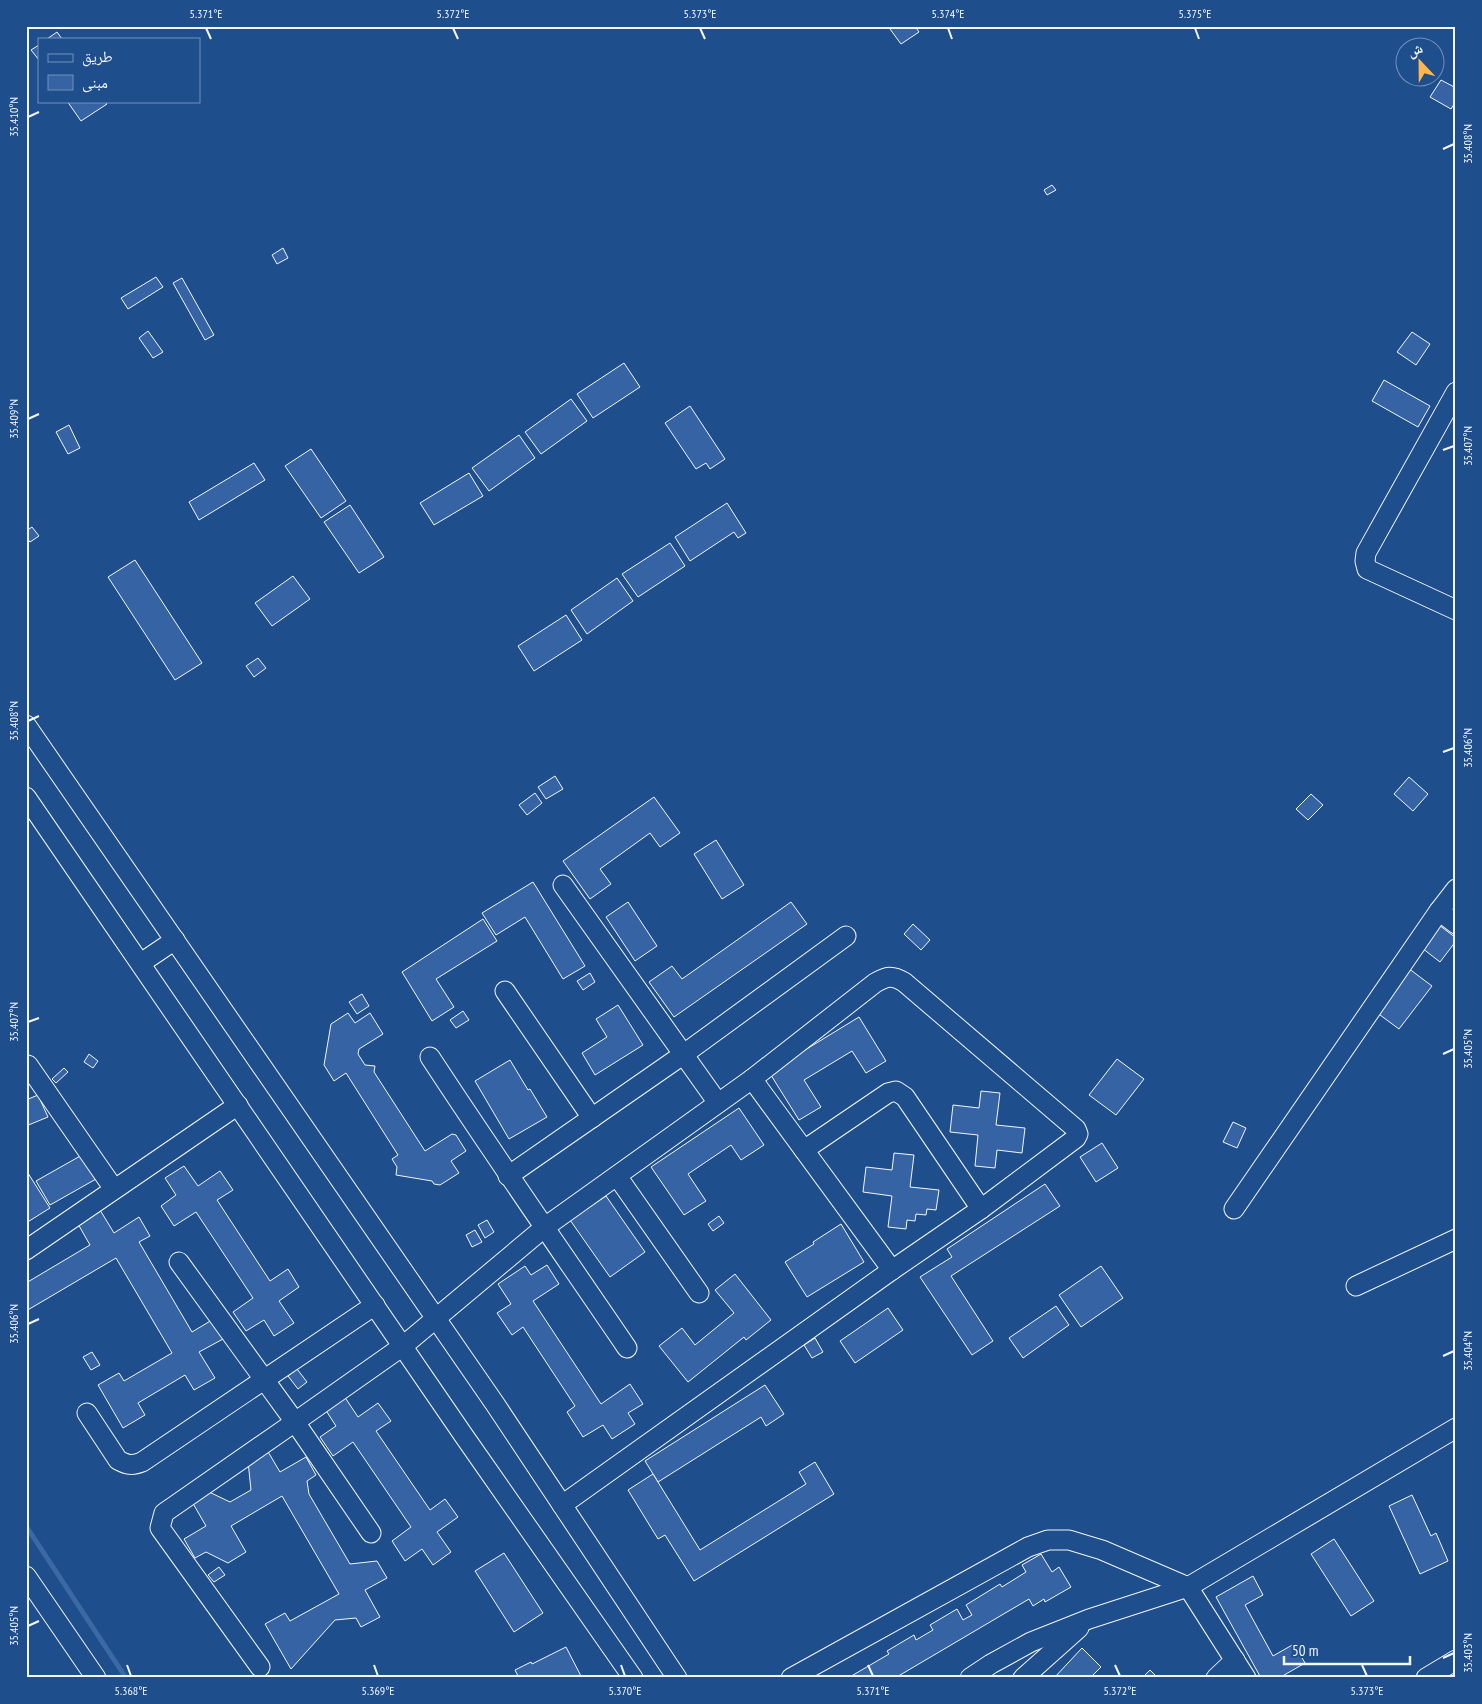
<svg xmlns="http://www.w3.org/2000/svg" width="1482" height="1704" font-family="'PT Sans Narrow','Noto Naskh Arabic',sans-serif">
	<rect width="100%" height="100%" fill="#1f4e8c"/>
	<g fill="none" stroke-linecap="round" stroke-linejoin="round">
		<path stroke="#3b69a3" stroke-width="5" d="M26,1526L126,1678"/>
	</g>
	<g fill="#3563a3" stroke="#f2f6ff">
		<path d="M894,26H915L919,32L901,44L890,29Z"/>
		<path d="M57,32L62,39H47Z"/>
		<path d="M39,45V60L31,50Z"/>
		<path d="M1441,80L1456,88V101L1451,109L1430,97Z"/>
		<path d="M67,101H105L107,104L81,121Z"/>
		<path d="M1052,185L1056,190L1047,195L1044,190Z"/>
		<path d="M283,248L288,258L277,264L272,255Z"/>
		<path d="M156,277L163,287L128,309L121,298Z"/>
		<path d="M182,278L214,335L205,340L173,283Z"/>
		<path d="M148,331L163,352L153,358L139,338Z"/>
		<path d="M1412,332L1430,344L1416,365L1397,352Z"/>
		<path d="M624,363L640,387L593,418L577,394Z"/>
		<path d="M1384,380L1430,406L1418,427L1372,401Z"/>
		<path d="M571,399L587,421L541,454L525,432Z"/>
		<path d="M690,406L725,459L710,469L706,463L696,469L665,423Z"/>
		<path d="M69,425L80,448L68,454L56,432Z"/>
		<path d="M519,435L535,458L489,491L472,468Z"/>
		<path d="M311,449L346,501L321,518L285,466Z"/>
		<path d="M254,463L265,480L199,520L189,502Z"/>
		<path d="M469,473L483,496L434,525L420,503Z"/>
		<path d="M727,503L746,533L738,538L734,532L690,561L675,537Z"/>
		<path d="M350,505L384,557L359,573L324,522Z"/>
		<path d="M32,527L39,536L30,542L26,537V531Z"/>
		<path d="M670,543L685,566L638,597L622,574Z"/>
		<path d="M135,560L202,663L175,680L108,577Z"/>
		<path d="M293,576L310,599L272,626L255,603Z"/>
		<path d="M617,578L633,601L587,634L571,610Z"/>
		<path d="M566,615L582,640L534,671L518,646Z"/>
		<path d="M258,658L266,668L254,677L246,666Z"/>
		<path d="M555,776L563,789L546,799L538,787Z"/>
		<path d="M1409,777L1428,794L1413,811L1394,794Z"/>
		<path d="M535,793L542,803L527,815L519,805Z"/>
		<path d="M1311,794L1323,805L1308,820L1296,809Z"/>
		<path d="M654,797L680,833L660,847L650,833L600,869L611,884L590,899L563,861Z"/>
		<path d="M716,840L744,885L722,899L694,854Z"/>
		<path d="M533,882L585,966L563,979L525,917L496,935L482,913Z"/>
		<path d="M628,902L657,946L635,961L606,917Z"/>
		<path d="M791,902L807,924L674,1017L649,982L672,966L682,979Z"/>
		<path d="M483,919L497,941L436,979L454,1007L432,1021L402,972Z"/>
		<path d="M913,924L930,940L921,950L904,934Z"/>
		<path d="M1439,925L1456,938V941L1440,962L1422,948Z"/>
		<path d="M1408,968L1432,986L1399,1029L1376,1012Z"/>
		<path d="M590,973L595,982L583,990L577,981Z"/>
		<path d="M362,994L369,1006L357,1014L349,1002Z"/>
		<path d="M618,1005L643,1045L595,1075L582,1053L607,1037L596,1019Z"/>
		<path d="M463,1011L469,1020L456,1028L450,1020Z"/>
		<path d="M348,1013L355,1023L370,1013L383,1034L359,1049L358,1054L365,1065L375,1066L374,1072L425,1151L452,1134L456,1135L466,1151L451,1161L459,1173L440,1185L434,1184L432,1181L396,1175L397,1167L392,1159L398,1155L346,1073L334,1081L324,1065L331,1024Z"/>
		<path d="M859,1017L886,1061L866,1073L852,1051L804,1080L821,1107L799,1120L769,1072Z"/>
		<path d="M89,1054L98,1061L93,1068L84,1062Z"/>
		<path d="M1117,1059L1144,1079L1116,1115L1089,1095Z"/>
		<path d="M510,1060L528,1090L530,1089L547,1117L509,1139L475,1081Z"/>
		<path d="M64,1068L68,1072L56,1083L52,1079Z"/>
		<path d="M981,1091L1000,1093L996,1125L1025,1128L1022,1153L997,1150L995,1168L975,1166L978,1135L950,1132L953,1105L979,1108Z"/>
		<path d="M38,1095L48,1117L26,1126V1100Z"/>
		<path d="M739,1108L764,1145L741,1160L731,1145L688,1174L706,1201L684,1215L651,1167Z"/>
		<path d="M1233,1122L1246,1128L1237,1148L1223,1142Z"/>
		<path d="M1102,1143L1118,1168L1096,1182L1080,1157Z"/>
		<path d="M894,1153L914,1155L910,1187L939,1190L936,1210L927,1209L926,1215L916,1214L915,1221L907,1220L906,1229L888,1227L892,1196L863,1192L866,1167L892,1170Z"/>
		<path d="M82,1155L96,1179L50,1205L36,1181Z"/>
		<path d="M184,1166L198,1186L220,1171L233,1190L217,1200L270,1281L288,1269L299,1287L279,1301L294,1323L274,1336L264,1320L246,1331L233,1312L253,1298L196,1212L174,1226L161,1206L176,1195L165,1178Z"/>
		<path d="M26,1170L50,1208L26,1223Z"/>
		<path d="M1045,1184L1060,1206L951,1276L993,1341L972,1355L920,1277L952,1257L947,1249Z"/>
		<path d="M606,1196L645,1252L610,1277L570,1220Z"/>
		<path d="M100,1210L114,1233L139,1217L150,1236L139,1242L192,1332L212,1320L223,1339L199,1352L215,1378L194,1390L185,1375L138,1403L145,1415L123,1428L98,1385L119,1373L124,1381L172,1353L116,1258L26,1311V1283L90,1245L78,1224Z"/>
		<path d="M719,1216L724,1223L713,1231L708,1224Z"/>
		<path d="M487,1220L494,1232L485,1238L478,1225Z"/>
		<path d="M841,1224L864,1262L807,1297L785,1262L814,1244L813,1242Z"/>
		<path d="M475,1230L482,1242L472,1247L466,1235Z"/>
		<path d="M547,1265L559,1284L533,1301L601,1404L630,1384L643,1404L628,1413L635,1424L612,1439L603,1425L583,1437L567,1412L575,1406L523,1327L512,1335L497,1313L511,1304L498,1284L525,1266L531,1275Z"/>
		<path d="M1101,1266L1123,1298L1081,1327L1059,1295Z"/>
		<path d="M735,1274L771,1320L746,1340L744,1337L688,1382L659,1346L682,1328L695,1345L734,1313L715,1290Z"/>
		<path d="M1056,1306L1069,1325L1023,1358L1009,1338Z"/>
		<path d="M888,1308L903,1330L855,1363L840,1341Z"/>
		<path d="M815,1338L823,1352L812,1358L804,1345Z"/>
		<path d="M92,1352L100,1365L91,1370L83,1357Z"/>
		<path d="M297,1369L307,1382L298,1389L288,1376Z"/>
		<path d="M765,1385L784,1414L766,1426L761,1417L658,1482L645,1461Z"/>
		<path d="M344,1396L358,1417L378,1403L391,1421L376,1431L430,1510L445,1499L458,1517L437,1532L451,1552L433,1565L422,1549L405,1561L392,1541L411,1527L353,1442L333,1456L320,1437L336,1426L325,1409Z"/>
		<path d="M267,1450L280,1472L306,1457L316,1475L307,1481L309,1494L350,1564L377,1561L387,1578L365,1590L380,1617L361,1627L356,1618L335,1620L291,1669L265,1624L285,1613L290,1621L339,1594L282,1496L231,1526L246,1552L228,1563L206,1552L195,1558L184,1539L206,1526L191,1500L207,1491L230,1502L251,1490L248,1461Z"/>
		<path d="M815,1462L834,1494L694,1581L665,1535L658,1539L628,1490L653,1474L700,1550L806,1484L799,1472Z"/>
		<path d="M1412,1495L1431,1536L1436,1533L1448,1561L1420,1574L1389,1506Z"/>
		<path d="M1334,1539L1374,1601L1351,1616L1311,1554Z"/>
		<path d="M504,1553L543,1613L514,1632L475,1571Z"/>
		<path d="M1041,1554L1052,1572L1059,1567L1071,1587L1045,1602L1044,1599L1033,1606L1029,1599L895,1678H848L889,1654L887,1651L914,1635L916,1640L933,1630L930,1625L957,1609L963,1620L972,1615L966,1605L1000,1584L1002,1587L1026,1572L1022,1565Z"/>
		<path d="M219,1567L225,1575L214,1582L208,1575Z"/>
		<path d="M1253,1576L1263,1595L1245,1605L1273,1656L1294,1644L1305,1663L1279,1678H1261L1216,1597Z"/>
		<path d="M566,1647L582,1678H519L515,1670L531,1662L532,1664Z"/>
		<path d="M1082,1648L1101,1667L1090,1678H1054Z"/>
		<path d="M1150,1670L1158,1678H1142Z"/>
	</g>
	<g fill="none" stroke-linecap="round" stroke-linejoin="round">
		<g stroke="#f2f6ff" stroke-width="21">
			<g id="minor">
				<path d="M1456,392L1366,553L1365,561L1367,569L1456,610"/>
				<path d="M26,725L495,1404L677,1678"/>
				<path d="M26,797L464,1436L633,1678"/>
				<path d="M563,885L718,1103"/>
				<path d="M1439,911L1456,924"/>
				<path d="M141,963L175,940"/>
				<path d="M505,991L592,1118"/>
				<path d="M430,1057C494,1155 561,1251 627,1348"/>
				<path d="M28,1065L114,1189"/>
				<path d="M752,1079L892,1270"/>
				<path d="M804,1150L888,1093L896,1091L905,1097L981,1209"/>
				<path d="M508,1176L684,1054L846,936"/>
				<path d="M617,1176L699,1293"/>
				<path d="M1234,1209L1439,911L1456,889"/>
				<path d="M26,1250L238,1105"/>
				<path d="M179,1262L295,1422L403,1346L545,1227L752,1079L875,983C887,976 892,975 904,982L1076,1129L1078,1134L1076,1138L981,1209L892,1270L562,1505"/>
				<path d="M1356,1286L1456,1239"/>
				<path d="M87,1413L118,1460C127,1465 132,1466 142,1462L375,1305"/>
				<path d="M26,1576L96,1678"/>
				<path d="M260,1667L160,1528L164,1513L295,1422L371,1533"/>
				<path d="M791,1678L1028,1547L1048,1540H1069L1102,1550L1188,1587L1246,1678"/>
				<path d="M970,1678L991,1664L1031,1642L1089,1619L1188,1587L1456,1428"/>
				<path d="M1023,1678L1079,1628"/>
				<path d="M1216,1678L1235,1660"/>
				<path d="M1426,1678L1456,1660"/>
			</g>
		</g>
		<use href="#minor" stroke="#1f4e8c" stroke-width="19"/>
	</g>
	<path fill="none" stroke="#f2f6ff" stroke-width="2" d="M206,28L211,39M453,28L458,39M700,28L705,39M948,28L952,39M1195,28L1199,39M28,117L39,112M1443,149L1454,144M28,419L39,414M1443,450L1454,446M28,721L39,716M1443,752L1454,748M28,1022L39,1018M1443,1054L1454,1049M28,1324L39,1319M1443,1356L1454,1351M28,1626L39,1621M1443,1658L1454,1653M127,1665L131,1676M374,1665L378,1676M621,1665L625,1676M868,1665L873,1676M1115,1665L1120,1676M1362,1665L1367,1676"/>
	<rect width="1482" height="1704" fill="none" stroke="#1f4e8c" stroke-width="55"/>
	<rect x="38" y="38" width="162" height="65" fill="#1f4e8c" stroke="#7391ba"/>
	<rect x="48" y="54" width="25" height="8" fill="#1f4e8c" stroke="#7391ba"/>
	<text x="82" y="62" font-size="15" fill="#f2f6ff">طريق</text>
	<rect x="48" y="75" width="25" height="15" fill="#3563a3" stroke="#7391ba"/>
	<text x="82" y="88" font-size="15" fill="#f2f6ff">مبنى</text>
	<g transform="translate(1420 62) rotate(338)"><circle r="24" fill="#1f4e8c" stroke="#7391ba"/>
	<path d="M0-4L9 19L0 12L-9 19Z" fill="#ffb74d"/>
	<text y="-8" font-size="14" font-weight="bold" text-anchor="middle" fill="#f2f6ff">ش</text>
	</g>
	<path d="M1284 1656v8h126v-8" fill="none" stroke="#f2f6ff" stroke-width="2.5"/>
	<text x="1292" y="1656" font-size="15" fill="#f2f6ff" stroke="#1f4e8c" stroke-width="4" paint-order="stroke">50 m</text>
	<rect x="28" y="28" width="1426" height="1648" fill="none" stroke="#f2f6ff" stroke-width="2"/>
	<g font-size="12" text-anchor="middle" fill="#f2f6ff">
		<text x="206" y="18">5.371°E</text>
		<text x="453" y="18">5.372°E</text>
		<text x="700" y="18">5.373°E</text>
		<text x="948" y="18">5.374°E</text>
		<text x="1195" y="18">5.375°E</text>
		<text transform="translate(14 117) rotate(-90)" y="4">35.410°N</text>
		<text transform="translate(1468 144) rotate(-90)" y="4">35.408°N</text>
		<text transform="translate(14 419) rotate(-90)" y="4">35.409°N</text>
		<text transform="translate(1468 446) rotate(-90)" y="4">35.407°N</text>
		<text transform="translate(14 721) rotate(-90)" y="4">35.408°N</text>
		<text transform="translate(1468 748) rotate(-90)" y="4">35.406°N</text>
		<text transform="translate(14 1022) rotate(-90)" y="4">35.407°N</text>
		<text transform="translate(1468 1049) rotate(-90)" y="4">35.405°N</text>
		<text transform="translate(14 1324) rotate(-90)" y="4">35.406°N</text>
		<text transform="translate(1468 1351) rotate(-90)" y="4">35.404°N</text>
		<text transform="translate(14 1626) rotate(-90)" y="4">35.405°N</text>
		<text transform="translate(1468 1653) rotate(-90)" y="4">35.403°N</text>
		<text x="131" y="1695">5.368°E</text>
		<text x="378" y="1695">5.369°E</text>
		<text x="625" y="1695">5.370°E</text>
		<text x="873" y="1695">5.371°E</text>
		<text x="1120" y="1695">5.372°E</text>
		<text x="1367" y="1695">5.373°E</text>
	</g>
</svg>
